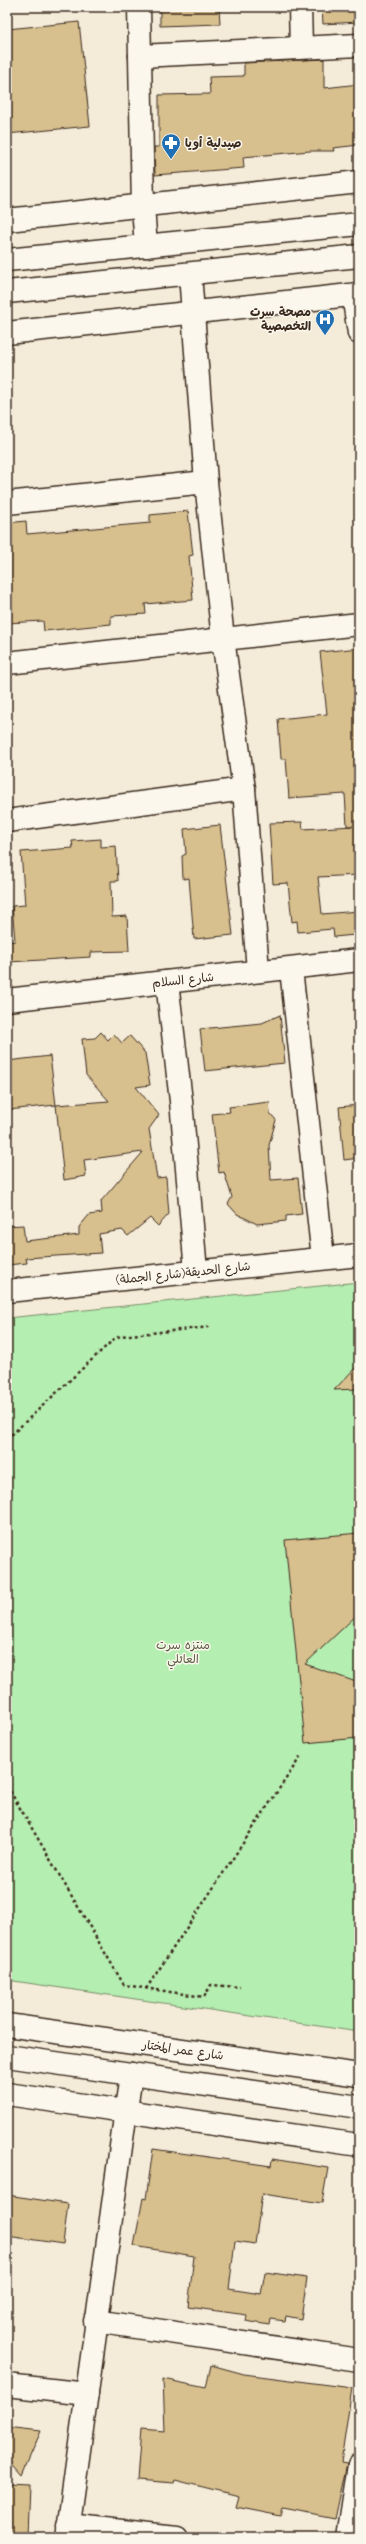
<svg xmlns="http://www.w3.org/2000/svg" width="366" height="2544" font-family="'Comic Neue','Playpen Sans Arabic',sans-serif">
	<rect width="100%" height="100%" fill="#f4ecd9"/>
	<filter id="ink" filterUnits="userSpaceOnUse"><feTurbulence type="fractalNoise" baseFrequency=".025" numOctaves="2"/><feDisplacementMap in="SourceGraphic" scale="8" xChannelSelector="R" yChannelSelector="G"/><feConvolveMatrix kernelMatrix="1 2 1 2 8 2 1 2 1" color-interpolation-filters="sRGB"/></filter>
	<g filter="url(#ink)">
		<path fill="#b5eeb1" stroke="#788c68" d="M359,1282V2032L7,1980V1318Z"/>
		<g fill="#d7bf8e" stroke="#3b2a1e">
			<path d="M160,7H219L220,24L160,26Z"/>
			<path d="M322,7H359V22L323,24Z"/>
			<path d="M79,22L90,126L7,134V29Z"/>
			<path d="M324,59V88L359,84V145L333,148L334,151H310L243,157L244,168L155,175L154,147H159V95L210,94L209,77L244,76V63Z"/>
			<path d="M188,511L193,555L189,556L193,600L145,604L146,614L111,616V624L44,631L43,621L7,623V523L26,521L27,534L150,523V515Z"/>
			<path d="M359,648V875L318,877L322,914L359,911V929H355V935L334,937L333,929L298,932L297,921L292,922L288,883L273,884L269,823L302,822L303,829L353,826H347L345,794L289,798L286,759H281L278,719L327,714L320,652Z"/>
			<path d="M220,825L233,935L194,939L189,878L183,879L182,856L186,854L184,829Z"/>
			<path d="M101,839V847L116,846L118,881H111L112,917L127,916L129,951L91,952V957L9,962L8,942L15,941L12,906L25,905L21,852L73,848L72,841Z"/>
			<path d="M280,1015L285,1063L205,1071L200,1029L262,1023Z"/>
			<path d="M101,1032L108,1040L114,1034L122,1043L130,1036L145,1053L150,1085L136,1087L159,1115L149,1129L157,1178L166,1177L169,1214L158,1226L150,1218L128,1236L122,1230L99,1234L101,1253L26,1258L27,1263L7,1265V1226L23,1225L25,1241L79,1235V1227L89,1215L102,1213L101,1201L143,1152L84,1160L86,1176L64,1180L56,1105L109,1101L86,1075L82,1039L95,1038Z"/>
			<path d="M50,1056L56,1105L8,1110L7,1061Z"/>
			<path d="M269,1102L270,1113L276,1120L269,1145L271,1180L298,1178L302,1214L286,1216V1221L257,1224L237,1214L228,1204L232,1197L224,1172L219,1173L212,1114L230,1112L229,1107Z"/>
			<path d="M359,1105V1158L344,1160L339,1107Z"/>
			<path d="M359,1364V1389L334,1390Z"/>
			<path d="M359,1533V1613L305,1664L359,1683V1738L305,1743L285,1540Z"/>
			<path d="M153,2149L271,2166L272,2159L328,2168L322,2203L262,2194L255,2244L235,2241L229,2289L261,2294L265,2272L307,2278L301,2319L286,2316L285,2321L270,2319L269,2325L246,2321L247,2315L188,2307L194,2256L134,2246L143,2198L146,2199Z"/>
			<path d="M7,2195L68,2204L63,2244L7,2236Z"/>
			<path d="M211,2365L244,2374L352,2388L341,2462L347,2463L335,2519L283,2509L281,2516L236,2507L239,2496L175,2480L174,2483L137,2480L141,2429L165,2431L163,2379L206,2388Z"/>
			<path d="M7,2427L41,2431L22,2475L7,2458Z"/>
			<path d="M7,2483L29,2484L27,2537H7Z"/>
		</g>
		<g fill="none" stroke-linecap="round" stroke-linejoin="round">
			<g stroke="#3b2a1e" stroke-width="25">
				<g id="minor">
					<path d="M139,7L143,207L146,246"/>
					<path d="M300,7L301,47"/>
					<path d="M140,56L359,45"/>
					<path d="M7,220L359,182"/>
					<path d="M190,274L206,482L223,639L244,789L258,971"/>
					<path d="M353,295L359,333"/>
					<path d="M7,333L359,294"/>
					<path d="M7,503L206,482"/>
					<path d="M7,663L359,624"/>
					<path d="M7,821L244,789"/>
					<path d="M291,969L323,1258"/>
					<path d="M167,982L181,1101L196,1271"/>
					<path d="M7,1000L359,960"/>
					<path d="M7,1291L359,1255"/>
					<path d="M7,2094L359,2145"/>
					<path d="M95,2321L359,2360"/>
					<path d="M7,2385L87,2394"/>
					<path d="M68,2525L176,2537"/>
					<path d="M67,2537L131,2074"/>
					<path d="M348,2537L359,2465"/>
				</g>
			</g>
			<g stroke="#3b2a1e" stroke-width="25">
				<g id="major">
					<path d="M7,2025L359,2075"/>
					<path d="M7,2056L359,2107"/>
				</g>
			</g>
			<g stroke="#3b2a1e" stroke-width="25">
				<g id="highway">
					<path d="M7,260L359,224"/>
					<path d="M7,292L359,256"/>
				</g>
			</g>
			<g stroke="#3b2a1e" stroke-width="2.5" stroke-dasharray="3 3" stroke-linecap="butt">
				<path d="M7,1439L114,1339L120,1336L210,1327"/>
				<path d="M7,1786L124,1985L204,1997L211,1985L240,1987"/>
				<path d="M146,1989L301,1756"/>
			</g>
			<use href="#minor" stroke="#fbf7ec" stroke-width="22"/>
			<use href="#major" stroke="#fbf7ec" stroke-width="22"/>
			<use href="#highway" stroke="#fbf7ec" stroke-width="22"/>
		</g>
	</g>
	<defs>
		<g id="pharmacy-pin" transform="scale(1)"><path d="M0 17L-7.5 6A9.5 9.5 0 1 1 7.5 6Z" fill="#1f6fb2" stroke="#fbf7ec"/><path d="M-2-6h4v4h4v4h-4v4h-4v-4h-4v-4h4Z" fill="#fff"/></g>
		<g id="hospital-pin" transform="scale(1)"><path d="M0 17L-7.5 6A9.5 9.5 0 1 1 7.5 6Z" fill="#1f6fb2" stroke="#fbf7ec"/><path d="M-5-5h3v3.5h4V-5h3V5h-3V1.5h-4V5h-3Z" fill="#fff"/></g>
	</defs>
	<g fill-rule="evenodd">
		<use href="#pharmacy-pin" x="171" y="143"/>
		<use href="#hospital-pin" x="325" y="319"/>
	</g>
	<g text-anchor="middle" stroke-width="3" stroke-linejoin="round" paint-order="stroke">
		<g font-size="12" font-weight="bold" fill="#3b2a1e" stroke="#fbf7ec" text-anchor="start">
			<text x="185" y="147">صيدلية أويا</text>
			<text x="311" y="316" text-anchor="end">مصحة سرت<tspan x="311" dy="14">التخصصية</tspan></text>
		</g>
		<g font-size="12" fill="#3b2a1e" stroke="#fbf7ec">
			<text transform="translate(183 980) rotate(-6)" y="4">شارع السلام</text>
			<text transform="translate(183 1273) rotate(-6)" y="4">شارع الحديقة(شارع الجملة)</text>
			<text transform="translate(183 2050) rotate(8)" y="4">شارع عمر المختار</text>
		</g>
		<g font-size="12" fill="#5a5b43" stroke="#fbf7ec">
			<text x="183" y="1649">منتزه سرت<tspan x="183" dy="14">العائلي</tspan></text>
		</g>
	</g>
	<rect width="366" height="2544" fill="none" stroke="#fbf7ec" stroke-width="24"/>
	<rect x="12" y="12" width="342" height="2520" fill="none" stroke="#3b2a1e" stroke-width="1.5" filter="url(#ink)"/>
</svg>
